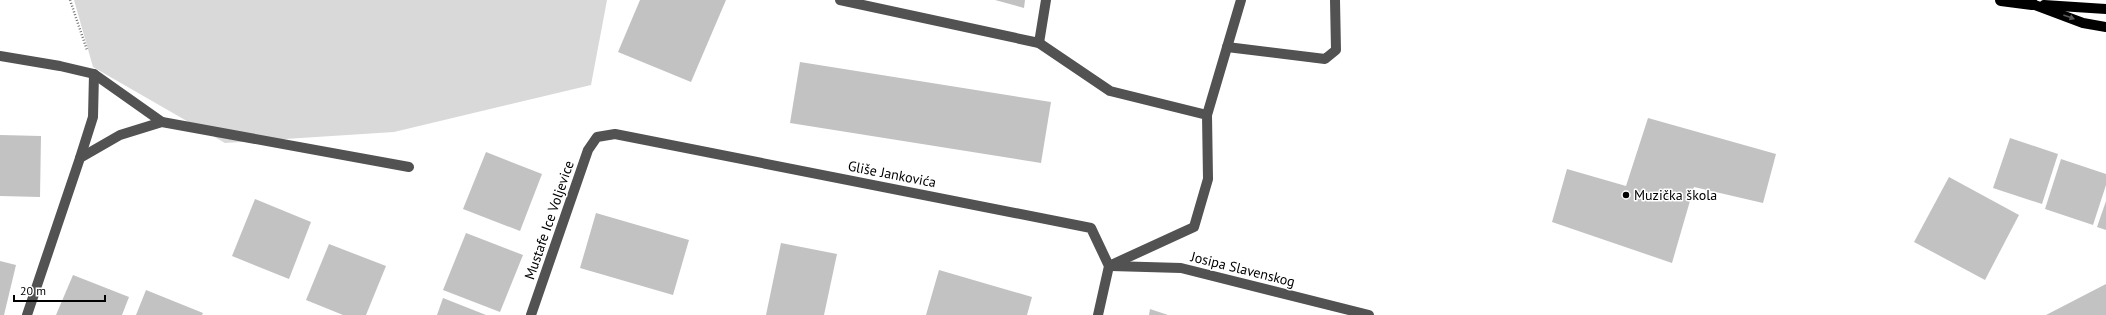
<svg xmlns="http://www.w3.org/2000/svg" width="2106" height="315" font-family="'PT Sans',sans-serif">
	<rect width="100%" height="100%" fill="#fff"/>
	<path fill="#d9d9d9" d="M74,0H607L591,85L394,132L225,143L93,67Z"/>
	<g fill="#c2c2c2">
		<path d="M640,0H726L691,82L618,52Z"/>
		<path d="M995,0H1025L1024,8Z"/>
		<path d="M800,62L1051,102L1041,163L790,123Z"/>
		<path d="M1648,118L1776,154L1763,203L1694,187L1672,263L1552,222L1567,169L1626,186Z"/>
		<path d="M0,135L41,136L40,197L0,196Z"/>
		<path d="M2010,138L2058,154L2042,204L1993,188Z"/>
		<path d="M486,152L542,174L520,231L463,209Z"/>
		<path d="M2061,159L2106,174V185L2093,225L2045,209Z"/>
		<path d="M1949,177L2019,215L1985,280L1914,242Z"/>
		<path d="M255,199L311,222L289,279L232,256Z"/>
		<path d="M2106,201V230L2097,227Z"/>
		<path d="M596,213L689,240L673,295L580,268Z"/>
		<path d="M466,233L523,255L500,312L443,290Z"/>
		<path d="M781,243L837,254L824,315H766Z"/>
		<path d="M329,244L386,266L366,315H343L306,300Z"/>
		<path d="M0,261L16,265L4,315H0Z"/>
		<path d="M939,270L1032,297L1027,315H926Z"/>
		<path d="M73,275L129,297L122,315H56Z"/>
		<path d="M2106,284V315H2046Z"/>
		<path d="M146,290L203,313L202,315H136Z"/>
		<path d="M443,298L486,315H437Z"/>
		<path d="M1150,309L1168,315H1149Z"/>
	</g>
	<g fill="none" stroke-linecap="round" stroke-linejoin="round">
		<path stroke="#747474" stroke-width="2.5" stroke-dasharray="1 2" stroke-linecap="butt" d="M70,0L87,50"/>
		<g stroke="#525252" stroke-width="10">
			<path d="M840,0L1039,43L1110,91L1207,115L1208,179L1194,227L1109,266"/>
			<path d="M1039,43L1046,0"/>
			<path d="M1227,47L1325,59L1336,50L1335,0"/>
			<path d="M0,56L60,66L94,74L162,122"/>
			<path d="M1207,115L1241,0"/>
			<path d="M80,158L93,117L94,74"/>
			<path d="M1111,266L1181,268L1369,315"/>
			<path d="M27,315L80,158L120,135L162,122L409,167"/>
			<path d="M531,315L588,150L597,137L615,134L1091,228L1109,266L1098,315"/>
		</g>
		<g stroke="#000" stroke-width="10">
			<path d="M2032,4L2083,23L2106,27"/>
			<path d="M2044,5L2106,9"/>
		</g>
		<path stroke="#000" stroke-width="12" d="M2001,0L2032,4"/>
	</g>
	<defs><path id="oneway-solid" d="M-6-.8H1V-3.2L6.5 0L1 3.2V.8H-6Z"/></defs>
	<use fill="#595959" href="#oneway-solid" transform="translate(2069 17) rotate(20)"/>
	<circle fill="#000" stroke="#fff" stroke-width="1.5" cx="1626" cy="195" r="4"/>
	<g text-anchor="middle" stroke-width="3" stroke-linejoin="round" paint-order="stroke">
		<g font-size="14" fill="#000" stroke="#fff">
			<text transform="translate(892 174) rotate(11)" y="5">Gliše Jankovića</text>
			<text transform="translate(549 220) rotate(-71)" y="5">Mustafe Ice Voljevice</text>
			<text transform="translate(1243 269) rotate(14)" y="5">Josipa Slavenskog</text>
		</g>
		<g font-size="14" fill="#000" stroke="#fff" text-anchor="start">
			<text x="1634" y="200">Muzička škola</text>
		</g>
	</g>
	<path d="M14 295v6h91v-6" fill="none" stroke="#000000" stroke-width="2"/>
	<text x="20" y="295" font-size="12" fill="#000000" stroke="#ffffff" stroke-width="3" paint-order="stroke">20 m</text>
</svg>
